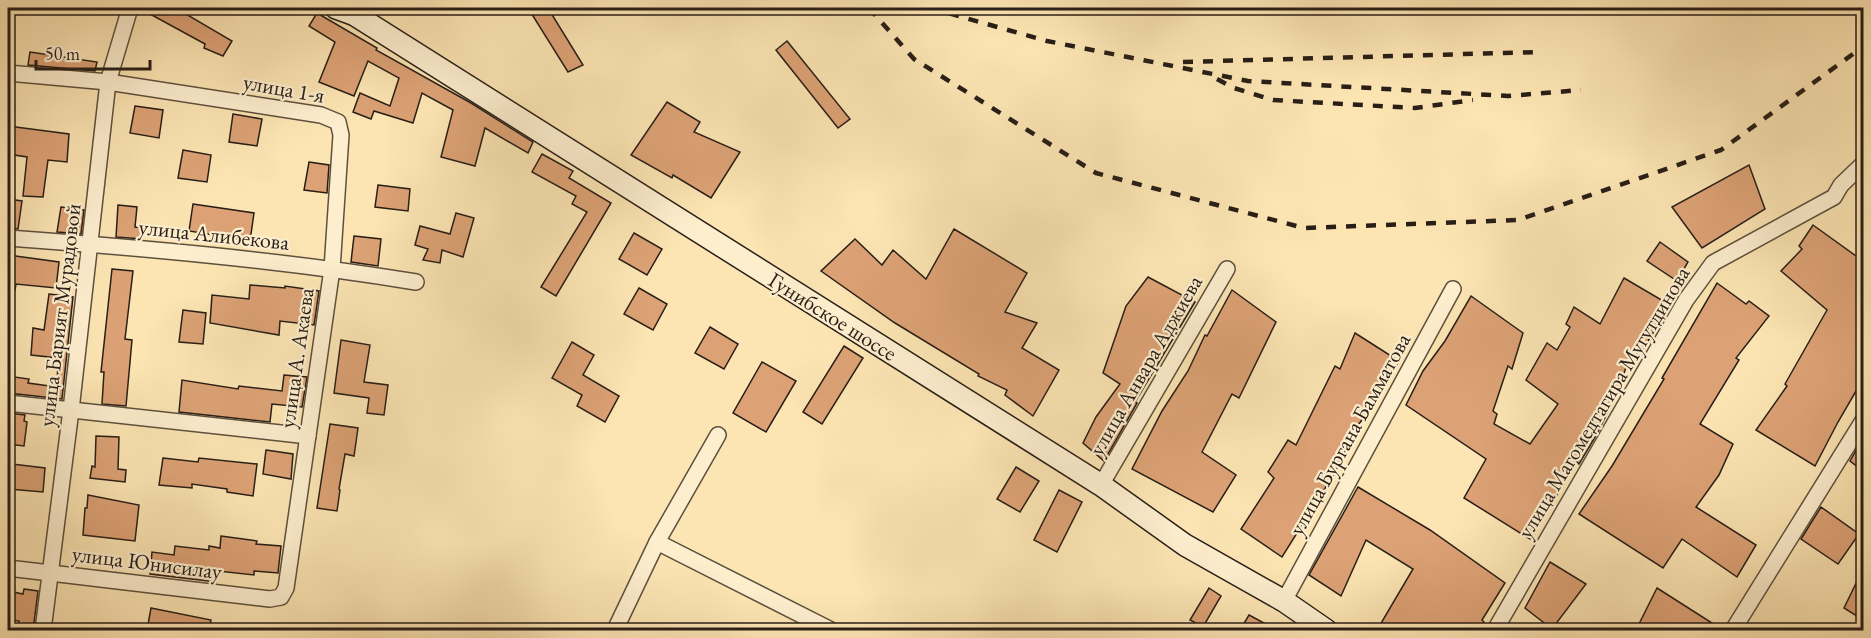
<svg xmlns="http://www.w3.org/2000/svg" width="1871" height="638" font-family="'EB Garamond',serif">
	<rect width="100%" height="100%" fill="#fce5b3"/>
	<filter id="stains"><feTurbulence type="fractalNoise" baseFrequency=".00333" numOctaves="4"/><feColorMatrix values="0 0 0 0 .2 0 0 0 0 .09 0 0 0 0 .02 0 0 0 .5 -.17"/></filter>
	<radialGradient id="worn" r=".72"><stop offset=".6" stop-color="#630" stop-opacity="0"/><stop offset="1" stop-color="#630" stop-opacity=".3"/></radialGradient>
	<g fill="#dca275" stroke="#281e17" stroke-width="1.5">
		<path d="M139,8H186L184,13L232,41L223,56L204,48L205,44Z"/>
		<path d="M528,8H548L583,65L568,72Z"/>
		<path d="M317,13L377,48L376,50L471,103L533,142L528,153L485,128L475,166L441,157L453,110L422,93L413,123L374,111L371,119L353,112L360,93L390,106L399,78L368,61L354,96L319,82L335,42L309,26Z"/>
		<path d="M787,41L850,119L838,128L776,50Z"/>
		<path d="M30,52L97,62L95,71L28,65Z"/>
		<path d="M667,102L700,122L694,132L740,152L711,198L673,175L672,178L631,155Z"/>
		<path d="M135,106L163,110L159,138L130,133Z"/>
		<path d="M233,114L262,119L257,146L229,142Z"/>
		<path d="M8,126L69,134L67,162L48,160L43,197L23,196L27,157L8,154Z"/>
		<path d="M183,150L211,155L207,182L178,178Z"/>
		<path d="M542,154L573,171L569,178L611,203L556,296L541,287L587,212L572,204L576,196L532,172Z"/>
		<path d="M309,162L329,165L327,193L304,190Z"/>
		<path d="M1749,165L1765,209L1702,248L1672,207Z"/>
		<path d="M378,185L410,189L408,211L375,207Z"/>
		<path d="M8,199L22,201L18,229L8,228Z"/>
		<path d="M193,204L254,213L250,241L189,231Z"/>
		<path d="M118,205L137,207L135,227L144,228L142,239L116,237Z"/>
		<path d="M61,207L84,210L81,234L57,232Z"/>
		<path d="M456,213L474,218L463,257L442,250L440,263L423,260L428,249L415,245L420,226L450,234Z"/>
		<path d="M1813,225L1863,261V379L1838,422L1815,466L1756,430L1787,386L1785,384L1827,310L1781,271L1802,249L1799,246Z"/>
		<path d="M954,229L1027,273L1005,312L1037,323L1022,348L1059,370L1033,416L1005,395L1007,390L978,376L979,374L895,323L821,271L855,239L882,265L893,250L926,279Z"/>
		<path d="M634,233L662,249L647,275L619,259Z"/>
		<path d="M354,236L381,239L378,266L351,262Z"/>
		<path d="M1660,242L1688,262L1677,281L1647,261Z"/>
		<path d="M8,255L59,262L56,288L16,284L15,290H8Z"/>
		<path d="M112,269L133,271L125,339L132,340L126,406L102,404L104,372H101Z"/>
		<path d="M1148,277L1195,302L1135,402L1137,403L1104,461L1083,443L1096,417L1120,384L1103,373L1126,306Z"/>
		<path d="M1624,278L1670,305L1642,351L1644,352L1634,365L1628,361L1619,389L1597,434L1579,464L1577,462L1530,539L1464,498L1486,459L1406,405L1423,371L1445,341L1471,296L1523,333L1512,369L1508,366L1493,411L1497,414L1494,424L1530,444L1558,404L1526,380L1547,343L1557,350L1570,327L1566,324L1574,307L1600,324Z"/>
		<path d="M1717,283L1746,304L1749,301L1769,316L1736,358L1739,360L1700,424L1733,444L1719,475L1696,507L1756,545L1737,577L1682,539L1663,568L1579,514L1612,466L1664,379L1662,378Z"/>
		<path d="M250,285L285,288V286L319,291L314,325L280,321L279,335L210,323L212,295L249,299Z"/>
		<path d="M639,288L667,304L653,330L624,314Z"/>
		<path d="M1232,290L1276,322L1239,398L1232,394L1202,452L1236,475L1213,512L1132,469L1162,411L1188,371L1205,335L1207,336Z"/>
		<path d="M49,294L73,297L62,399L8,393V376L29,379L28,383L57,387L58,358L31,355L33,328L44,330Z"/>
		<path d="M183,310L206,313L203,344L179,342Z"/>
		<path d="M710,327L738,344L724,369L695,353Z"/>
		<path d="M1355,333L1399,361L1377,399L1351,435L1353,436L1334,474L1282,557L1241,529L1274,478L1268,472L1288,440L1296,445L1335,366L1340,369Z"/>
		<path d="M341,340L370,345L364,382L388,385L384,415L367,413L369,398L334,393Z"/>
		<path d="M572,342L594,355L583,375L619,396L605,422L577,406L582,395L552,378Z"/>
		<path d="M844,346L863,358L822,424L803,412Z"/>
		<path d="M762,362L796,381L766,432L733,413Z"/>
		<path d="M284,375L307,377L302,407L272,404L270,422L179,412L182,380L238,389L239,386L282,391Z"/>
		<path d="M8,413L25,415L24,421L27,422L24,446L8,444Z"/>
		<path d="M330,424L358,428L354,456L345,454L339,489L340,490L337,511L317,508Z"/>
		<path d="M96,436L119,437L118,469L126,470L125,482L90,478L92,466L95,467Z"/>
		<path d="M1863,438V471L1850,461Z"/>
		<path d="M266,450L293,454L291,479L263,474Z"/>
		<path d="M163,458L198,462L199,458L257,464L253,496L227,492V489L192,484V488L159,485Z"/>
		<path d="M12,464L45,468L43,492L9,489Z"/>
		<path d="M1016,467L1039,481L1020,512L997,499Z"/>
		<path d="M1358,487L1430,530L1505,583L1482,620L1484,622L1479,630H1377L1413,569L1366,540L1341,596L1309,575Z"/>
		<path d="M1059,490L1082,502L1057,552L1034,540Z"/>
		<path d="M88,495L139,505L135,541L83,535L85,508H87Z"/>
		<path d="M1821,507L1859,534L1838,564L1801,539Z"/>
		<path d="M221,536L257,541L256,544L281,546L278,573L254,571V575L218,571L216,582L150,574L152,552L174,555L175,546L209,550V546L220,548Z"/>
		<path d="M1550,562L1586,584L1552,629L1525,608Z"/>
		<path d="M1863,569V620L1844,608Z"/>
		<path d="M1209,588L1221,596L1203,627L1190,620Z"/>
		<path d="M1657,588L1723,630H1636Z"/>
		<path d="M24,589L38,591L33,630H18L19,621L8,619V591L23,594Z"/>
		<path d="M151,608L211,620L209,630H147Z"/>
		<path d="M1249,615L1277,630H1240Z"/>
	</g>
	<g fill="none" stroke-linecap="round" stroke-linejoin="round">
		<g stroke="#5d503e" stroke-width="18">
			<g id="minor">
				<path d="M8,73L108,82L321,115L338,122L341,135L332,269L286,588L281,597L270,599L8,568"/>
				<path d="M8,238C144,248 281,260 416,282"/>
				<path d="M8,403L308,436"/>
				<path d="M1101,485L1227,269"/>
				<path d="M657,542L831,630"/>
				<path d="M1284,601L1453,289"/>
				<path d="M43,630L71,410L108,82L130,8"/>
				<path d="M615,630L657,542L718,435"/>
				<path d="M1495,630L1686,300L1713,263L1834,197L1841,185L1864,163"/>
				<path d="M1733,630L1864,419"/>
			</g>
		</g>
		<g stroke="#281e17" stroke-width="24">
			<path id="secondary" d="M336,8L355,15L1101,485L1185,545L1284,601L1326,630"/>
		</g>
		<use href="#minor" stroke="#fdeece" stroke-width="15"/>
		<use href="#secondary" stroke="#fdeece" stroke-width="21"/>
		<g stroke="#281e17" stroke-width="4.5" stroke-dasharray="10 10" stroke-linecap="butt">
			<path d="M869,8L914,59L1096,173L1304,228L1518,220L1721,150L1864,46"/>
			<path d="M930,8L1047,41L1248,81L1508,96L1581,90"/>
			<path d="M1183,62L1538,52"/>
			<path d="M1217,79L1234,88L1273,100L1415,108L1473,100"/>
		</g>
	</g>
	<g text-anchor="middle" stroke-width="4.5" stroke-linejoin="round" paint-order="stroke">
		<g font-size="22" fill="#281e17" stroke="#fdeece">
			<text transform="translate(284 88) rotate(10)" y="8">улица 1-я</text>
			<text transform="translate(214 234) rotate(6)" y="8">улица Алибекова</text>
			<text transform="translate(59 315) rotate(-83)" y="8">улица Барият Мурадовой</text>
			<text transform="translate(833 316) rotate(32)" y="8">Гунибское шоссе</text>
			<text transform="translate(296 358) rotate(-82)" y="8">улица А. Акаева</text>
			<text transform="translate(1145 365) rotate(-60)" y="8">улица Анвара Аджиева</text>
			<text transform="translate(1603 402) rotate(-59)" y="8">улица Магомедтагира Мугутдинова</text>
			<text transform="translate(1349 434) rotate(-61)" y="8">улица Бургана Бамматова</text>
			<text transform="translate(147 562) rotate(7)" y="8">улица Юнисилау</text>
		</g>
	</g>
	<rect width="1871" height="638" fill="none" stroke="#fce5b3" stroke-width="30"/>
	<rect x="9" y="9" width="1853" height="620" fill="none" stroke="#281e17" stroke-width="3"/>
	<rect x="15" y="15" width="1841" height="608" fill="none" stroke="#281e17" stroke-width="1.5"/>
	<path d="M36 60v9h114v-9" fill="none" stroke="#281e17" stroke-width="3"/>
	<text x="45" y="60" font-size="18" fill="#281e17" stroke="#fdeece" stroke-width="4.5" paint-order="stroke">50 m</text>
	<rect width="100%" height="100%" filter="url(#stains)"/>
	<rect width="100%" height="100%" fill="url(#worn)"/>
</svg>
